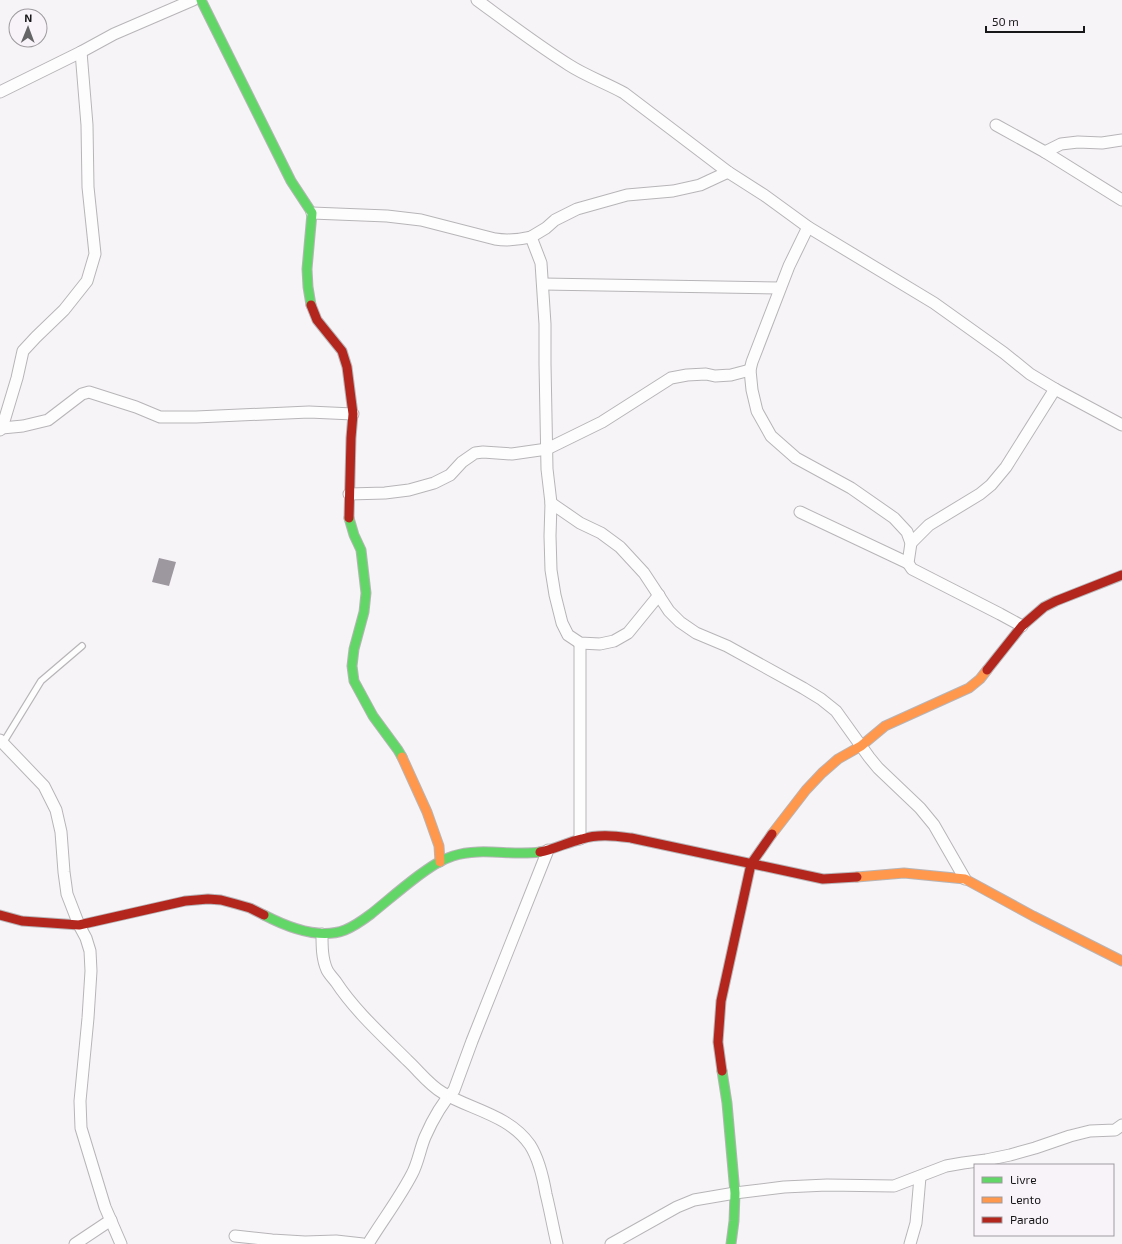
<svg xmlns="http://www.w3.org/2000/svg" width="1122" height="1244" font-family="'Exo 2',sans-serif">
	<rect width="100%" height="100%" fill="#f7f4f8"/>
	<path fill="#9d97a0" d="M159,558L176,562L169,586L152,582Z"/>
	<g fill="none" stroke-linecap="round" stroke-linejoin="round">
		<g stroke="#b7b5b7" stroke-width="8">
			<path id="lane" d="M3,743L41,681L82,646"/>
		</g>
		<g stroke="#b7b5b7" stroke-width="13">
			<g id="street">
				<path d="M477,0C507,22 537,45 569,65C586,76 606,83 624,93L728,172L764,195L808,227L934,303L1004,353L1030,374L1055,389L1122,425"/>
				<path d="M0,92L81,52L114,34L193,0"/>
				<path d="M996,125L1045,152L1122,200"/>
				<path d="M1045,152L1061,144L1078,142L1102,143L1122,140"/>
				<path d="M312,213L387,216L421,220L495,239C508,241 518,240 531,237"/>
				<path d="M808,227L789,266L752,362L750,370L752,390L757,411L771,436L796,458L851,488L894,518L907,532L911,543L908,563L912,569L1000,614L1022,626"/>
				<path d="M543,284L780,288"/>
				<path d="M2,428L23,426L48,420L82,394L89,392L136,407L160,417H196L309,412L353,414"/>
				<path d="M0,430L2,428L17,378L23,351L36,337L64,310L87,281L95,254L88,187L87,125L81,52"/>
				<path d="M349,494L385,493L409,490L434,483L450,475L462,462L475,453L483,452L512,454L547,449L602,422L671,378L687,375L706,374L715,376L731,375L750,370"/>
				<path d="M551,503L580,523L601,533L620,547L644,573L669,611L680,622L696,633L727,646L803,688L821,699L836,711L869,757L878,768L920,808L934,825L965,879"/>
				<path d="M800,512L908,563"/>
				<path d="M911,543L929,525L980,494L991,485L1006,467L1055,389"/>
				<path d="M659,595L628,633L614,641L600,644L580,643L568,635L562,623L555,595L551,570L550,536L551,503L547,469L545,364V324L541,263L531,237L546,228L555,220L577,209L627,195L673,191L700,185L728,172"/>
				<path d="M0,740L44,786L56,810L61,832L64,872L67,894L79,925L86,938L90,951L91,971L88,1018L80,1101L81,1128L105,1207L121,1244"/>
				<path d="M580,839V643"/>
				<path d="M322,934C322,946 322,959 327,970C329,974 333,978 336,982C355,1011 383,1036 407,1060C419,1071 429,1085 443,1093C472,1110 509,1115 530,1145C539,1159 543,1177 546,1194C550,1210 553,1227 557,1244"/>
				<path d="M235,1236L272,1240L305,1242L336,1241L363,1244"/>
				<path d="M75,1244L111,1220"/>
				<path d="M368,1244C382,1221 399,1199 412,1174C418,1163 420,1149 425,1137C432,1121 442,1103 454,1090L472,1041L548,850"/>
				<path d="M611,1244L677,1207L694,1200L735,1193L784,1187L827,1185L894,1186L946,1166L963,1163L986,1160L1010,1155L1035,1148L1070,1136L1090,1131L1115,1130L1122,1125"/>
				<path d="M910,1244L916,1223L920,1177"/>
			</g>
		</g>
		<g stroke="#b7b5b7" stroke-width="11">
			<g id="fast">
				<path d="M201,0L291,181L312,213L307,269L308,287L311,305"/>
				<path d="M349,518L354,535L361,550L366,593L364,612L354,649L352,666L354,681L373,716L398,750L402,757"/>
				<path d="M264,915C287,927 319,940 345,930C355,926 363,920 371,914C387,901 402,888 418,876C429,868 440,860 453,856C481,847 511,856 540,852"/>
				<path d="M722,1071L727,1103L735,1193L734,1221L731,1244"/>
			</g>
		</g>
		<g stroke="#b7b5b7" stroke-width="11">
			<g id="slow">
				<path d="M402,757L427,812L439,846L440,862"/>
				<path d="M772,834L806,790L822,773L838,759L861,746L885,726L969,688L980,679L987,670"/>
				<path d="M857,877L904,873L965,879L1033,916L1122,961"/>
			</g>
		</g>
		<g stroke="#b7b5b7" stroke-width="11">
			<g id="jam">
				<path d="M311,305L317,320L342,351L347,367L353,414L351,438L349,518"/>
				<path d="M987,670L1022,626L1044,607L1056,601L1122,575"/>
				<path d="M540,852C555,849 568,842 582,839C598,834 614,836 631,838L823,879L857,877"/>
				<path d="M0,915L22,921L79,925L185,901L208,899L221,900L236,904L250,908L264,915"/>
				<path d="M722,1071L718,1042L721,1001L751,864L772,834"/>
			</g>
		</g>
		<use href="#lane" stroke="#fefdfe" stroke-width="5.5"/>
		<use href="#street" stroke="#fefdfe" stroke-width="11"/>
		<use href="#fast" stroke="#63d668" stroke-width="9"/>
		<use href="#slow" stroke="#ff974d" stroke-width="9"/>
		<use href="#jam" stroke="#b3261e" stroke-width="9"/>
	</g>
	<rect x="974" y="1164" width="140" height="72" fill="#f8f3f9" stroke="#9e9b9f"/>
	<rect x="982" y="1177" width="20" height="6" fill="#63d668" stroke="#9e9b9f"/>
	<text x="1010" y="1184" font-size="12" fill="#171618">Livre</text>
	<rect x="982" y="1197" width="20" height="6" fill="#ff974d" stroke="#9e9b9f"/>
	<text x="1010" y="1204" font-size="12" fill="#171618">Lento</text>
	<rect x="982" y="1217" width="20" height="6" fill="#b3261e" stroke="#9e9b9f"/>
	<text x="1010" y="1224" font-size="12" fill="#171618">Parado</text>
	<g transform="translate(28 28) rotate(1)"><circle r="19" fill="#f8f3f9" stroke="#9e9b9f"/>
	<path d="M0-3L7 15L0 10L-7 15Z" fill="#656466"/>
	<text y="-6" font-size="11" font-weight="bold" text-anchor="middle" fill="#171618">N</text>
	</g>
	<path d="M986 26v6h98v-6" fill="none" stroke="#171618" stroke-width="2"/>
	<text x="992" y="26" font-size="12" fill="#171618" stroke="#f8f3f9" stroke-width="3" paint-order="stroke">50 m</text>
</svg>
